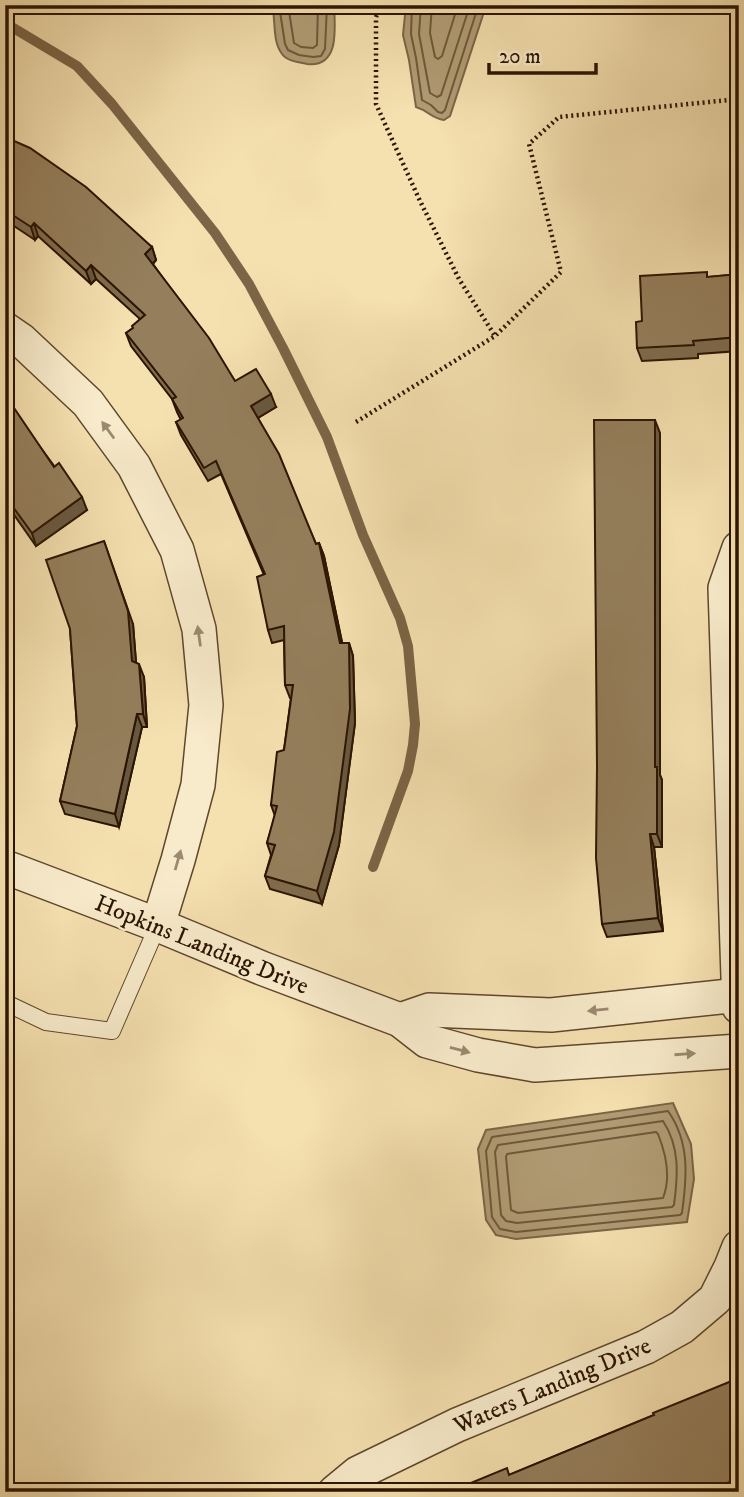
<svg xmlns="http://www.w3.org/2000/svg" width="744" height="1497" font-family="'IM FELL DW Pica',serif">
	<rect width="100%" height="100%" fill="#f5e0af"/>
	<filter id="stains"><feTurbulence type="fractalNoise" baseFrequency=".00286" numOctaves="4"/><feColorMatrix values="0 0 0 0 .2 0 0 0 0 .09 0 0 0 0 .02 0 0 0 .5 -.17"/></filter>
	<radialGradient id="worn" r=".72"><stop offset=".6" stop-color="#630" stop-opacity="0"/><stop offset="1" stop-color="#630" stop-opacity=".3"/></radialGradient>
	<g fill="#b09b74" stroke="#7b6546" stroke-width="2">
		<path d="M272,5H334C335,28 340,68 307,64C298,62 287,61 282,54C272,41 276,20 272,5Z"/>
		<path d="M406,5H488L483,15L450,116L444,120C431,118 429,111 416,107L409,60L403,35Z"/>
		<path d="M673,1103L691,1144L694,1179L687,1222L516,1239L496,1235L486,1220L478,1149L486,1130Z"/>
	</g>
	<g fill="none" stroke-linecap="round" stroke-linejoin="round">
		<g stroke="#6e583a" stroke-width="2">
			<path d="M279,5L285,44L288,50L299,55L313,57L321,56L325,49L327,5"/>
			<path d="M288,5L294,43L301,47L313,48L317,45L318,5"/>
			<path d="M412,5L411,34L416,58L422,100L431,105L438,112L442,113L445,110L476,13L480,5"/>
			<path d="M421,5L419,34L430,93L437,97L441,95L470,5"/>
			<path d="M432,5L430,33L435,57L438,59L442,56L458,5"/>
			<path d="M668,1111C690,1142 687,1177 682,1213L680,1215L516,1232L500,1229L492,1217L486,1151L492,1137Z"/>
			<path d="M663,1121C680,1147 678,1175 674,1205L672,1207L517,1223L506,1221L501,1215L495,1152L498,1145Z"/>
			<path d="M656,1132L658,1134C666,1154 671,1178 663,1198L518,1213L511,1210L506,1157L507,1154Z"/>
		</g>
		<path stroke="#7b6546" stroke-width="10" d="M5,23L77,66L112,104L215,233L249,284L283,348L327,437L363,535L400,618L408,646L415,724L413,745L408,771L373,867"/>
		<g stroke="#5e472c" stroke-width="18">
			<path id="lane" d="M8,1004L46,1022L112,1031L158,925"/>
		</g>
		<g stroke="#5e472c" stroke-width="36">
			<g id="street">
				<path d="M5,329L21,340L88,403L134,466L177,550L199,629L206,705L198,785L178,860L158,925"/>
				<path d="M739,548L725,588L739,1007"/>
				<path d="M5,867L158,925L264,969L400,1020L427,1041L478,1055L535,1065L739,1051"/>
				<path d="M400,1020L429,1010L551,1015L739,995"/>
				<path d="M335,1492L358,1473L457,1425L646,1347L682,1327L715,1299L731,1267L739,1247"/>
			</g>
		</g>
		<g stroke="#2b1400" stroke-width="4.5" stroke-dasharray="2 3.5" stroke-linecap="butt">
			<path d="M381,5L376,17V104L420,201L459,279L495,336"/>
			<path d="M356,422L495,336L561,272L529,144L559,117L739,99"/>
		</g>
		<use href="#lane" stroke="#f8ebcb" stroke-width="16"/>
		<use href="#street" stroke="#f8ebcb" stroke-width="33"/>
	</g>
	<g fill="#7f6c4e" stroke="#2b1400" stroke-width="2">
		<path d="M5,137L152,247L156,260L153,264L235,381L276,407L258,418L316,544L319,543L324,556L342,643H349L353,656L355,723L339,845L322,904L270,889L265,876L271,855L267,843L275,816L271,805L284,750L291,698H290L285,685L284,640L272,643L268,630L264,575L221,474L208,481L181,435L176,422L181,420L177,412L172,399L131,346L126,333L133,328L140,319L96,279L91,284L38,236L35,240L5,220Z"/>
		<path d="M739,274V351L698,354V358L642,361L637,348L642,321L709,277Z"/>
		<path d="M5,400L87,510L36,546L5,502Z"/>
		<path d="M660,433V775L662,780V847H654L663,931L607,937L602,924Z"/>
		<path d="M133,624L136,663L144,677L147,727H142L119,827L65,814L60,801L77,726L70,629Z"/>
		<path d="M739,1378V1492H449L509,1475L654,1415Z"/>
	</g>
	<g fill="#685840" stroke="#2b1400" stroke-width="2">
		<path d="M34,223L38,236L35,240L31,227Z"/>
		<path d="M152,247L156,260L150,267L145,254Z"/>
		<path d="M91,265L96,279L91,284L86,271Z"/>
		<path d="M271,394L276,407L256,419L251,406Z"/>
		<path d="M655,420L660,433V775L662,780V847L657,834L655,767Z"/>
		<path d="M82,497L87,510L36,546L32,533Z"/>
		<path d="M104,541L133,624L137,674L132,661Z"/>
		<path d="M319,543L324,556L345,656L340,643Z"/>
		<path d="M349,643L353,656L355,723L339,845L322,904L317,891Z"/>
		<path d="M139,664L144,677L147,727L143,714Z"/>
		<path d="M137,714L142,727L119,827L115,814Z"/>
		<path d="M650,834L654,847L663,931L658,918Z"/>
	</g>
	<g fill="#947e5b" stroke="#2b1400" stroke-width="2">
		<path d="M5,137L30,148L86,187L152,247L145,254L209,338L235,381L256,369L271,394L251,406L279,454L316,544L319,543L340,643H349L350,709L334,832L317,891L265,876L275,845L267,843L277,806L271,805L277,752L284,750L293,685H285L284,626L268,630L257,577L265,574L216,461L204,468L176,422L183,418L172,399L176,397L126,333L133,328L132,326L145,315L91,265L86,271L34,223L31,227L5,210Z"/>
		<path d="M707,272V277L739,274V337L693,341L694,345L637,348L636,322L642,321L640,276Z"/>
		<path d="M5,400L14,408L54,467L59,463L82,497L32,533L5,496Z"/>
		<path d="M594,420H655V767H657V834H650L658,918L602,924L596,858L597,767Z"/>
		<path d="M104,541L128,611L132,661L139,664L143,714H137L115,814L60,801L77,726L70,629L46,560Z"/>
		<path d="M739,1378V1478L706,1492H449L507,1468L509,1475L654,1415L653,1413Z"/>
	</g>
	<defs><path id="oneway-solid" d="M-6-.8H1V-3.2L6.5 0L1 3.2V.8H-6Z" transform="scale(1.75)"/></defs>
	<g fill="#9c8a70">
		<use href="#oneway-solid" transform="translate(108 430) rotate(-126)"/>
		<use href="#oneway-solid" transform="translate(199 636) rotate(-98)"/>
		<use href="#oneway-solid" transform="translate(178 860) rotate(-74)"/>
		<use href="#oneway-solid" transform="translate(598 1010) rotate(174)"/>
		<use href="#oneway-solid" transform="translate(460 1050) rotate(15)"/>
		<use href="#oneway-solid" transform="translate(685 1054) rotate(-4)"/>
	</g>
	<g text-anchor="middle" stroke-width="5" stroke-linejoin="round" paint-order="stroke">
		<g font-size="24" fill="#2b1400" stroke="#f8ebcb">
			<text transform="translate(202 944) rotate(22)" y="8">Hopkins Landing Drive</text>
			<text transform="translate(552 1385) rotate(-23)" y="8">Waters Landing Drive</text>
		</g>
	</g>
	<rect width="744" height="1497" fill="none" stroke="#f5e0af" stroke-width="28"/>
	<rect x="7" y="7" width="730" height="1483" fill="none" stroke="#2b1400" stroke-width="3.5"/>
	<rect x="14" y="14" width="716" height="1469" fill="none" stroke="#2b1400" stroke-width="2"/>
	<path d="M489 63v10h107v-10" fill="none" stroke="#2b1400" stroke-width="3.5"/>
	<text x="499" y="63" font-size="21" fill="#2b1400" stroke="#f8ebcb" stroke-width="5" paint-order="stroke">20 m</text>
	<rect width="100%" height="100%" filter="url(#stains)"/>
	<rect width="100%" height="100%" fill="url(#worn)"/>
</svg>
